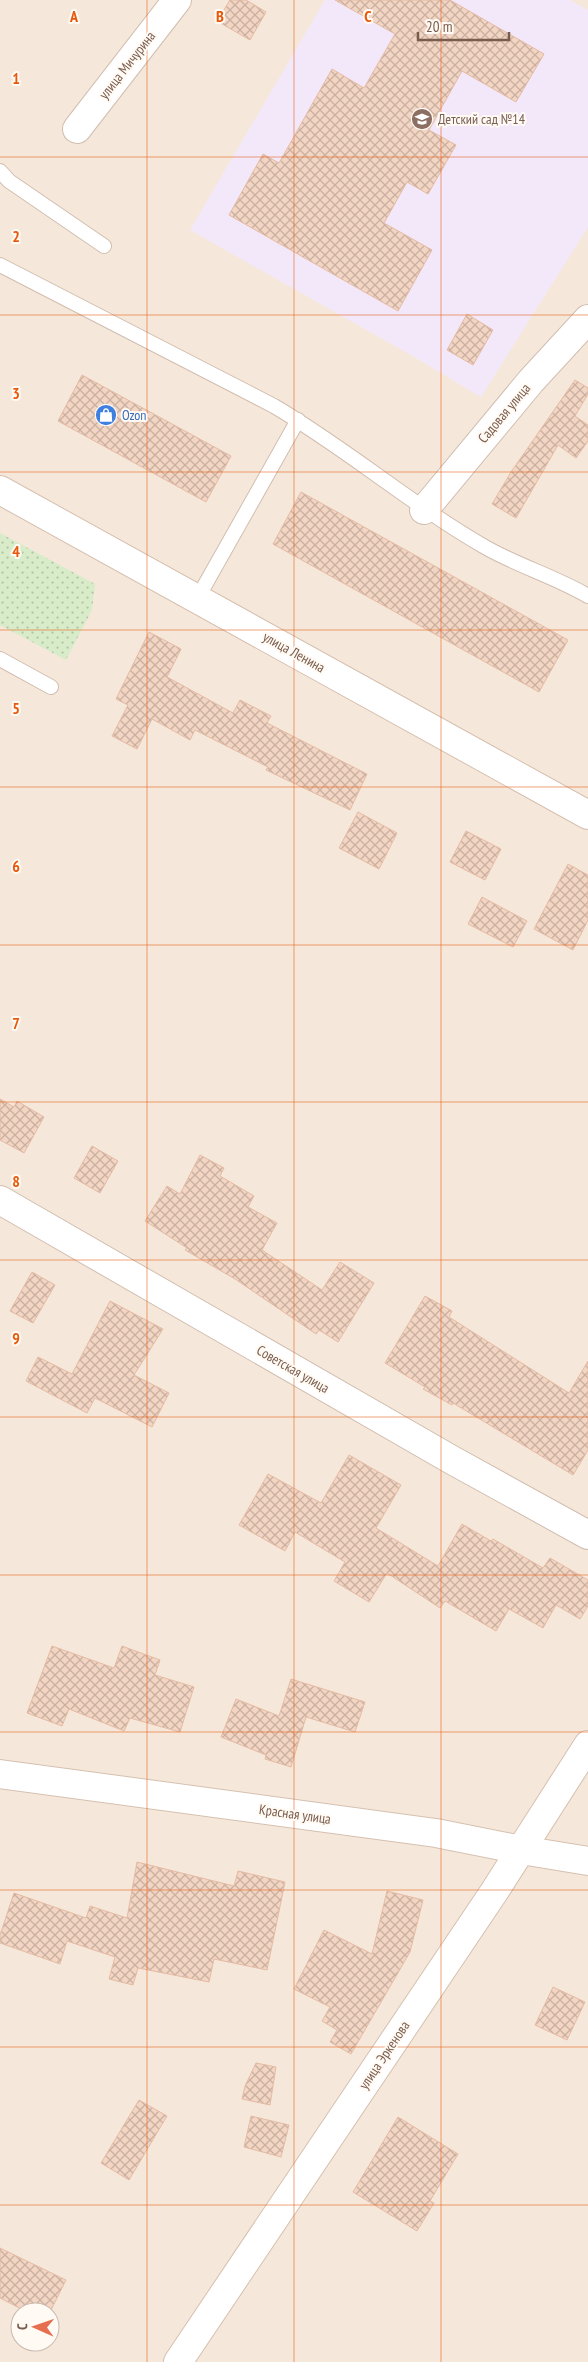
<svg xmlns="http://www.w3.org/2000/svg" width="588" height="2362" font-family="'PT Sans Narrow',sans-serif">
	<defs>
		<pattern id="grass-dots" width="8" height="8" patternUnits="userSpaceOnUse" patternTransform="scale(1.25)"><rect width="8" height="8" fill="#d8ecc9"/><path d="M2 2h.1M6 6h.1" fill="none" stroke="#b4c2a5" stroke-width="1.8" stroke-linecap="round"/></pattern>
		<pattern id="building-cross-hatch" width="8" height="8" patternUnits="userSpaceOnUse" patternTransform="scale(1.25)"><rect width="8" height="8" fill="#f3d5c3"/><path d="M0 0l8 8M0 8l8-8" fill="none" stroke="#cab0a1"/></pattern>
	</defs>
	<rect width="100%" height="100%" fill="#fdf6ec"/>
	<path fill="#f5e8da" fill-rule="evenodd" d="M0,0H588V2362H0ZM20,2312H50V2342H20Z"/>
	<path fill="#f3e8fa" d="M325,0H570L588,10V227L481,397L416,358L190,230Z"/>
	<path fill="url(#grass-dots)" d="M0,533L95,584L92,610L66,660L0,625Z"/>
	<g fill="url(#building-cross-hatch)" stroke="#e6bba3">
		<path d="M230,0H246L266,12L250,40L217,21Z"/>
		<path d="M335,0H450L544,54L516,102L462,71L429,130L456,145L428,194L407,182L384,223L432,250L398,311L229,215L263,154L279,163L332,69L364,88L395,34Z"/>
		<path d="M467,314L493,330L473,365L447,350Z"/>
		<path d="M82,375L231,456L206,502L58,421Z"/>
		<path d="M575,380L588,388V394L575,416L588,425V441L576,458L558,445L516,518L492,504L511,472Z"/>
		<path d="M301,492L568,640L539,692L273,544Z"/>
		<path d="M149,632L181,649L167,677L233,713L240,700L271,716L267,723L367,774L350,810L266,770L268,767L195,730L190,740L152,719L137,749L112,736L128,705L116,699Z"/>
		<path d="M358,812L397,833L379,869L339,848Z"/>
		<path d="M466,831L501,849L485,880L450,862Z"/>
		<path d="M568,864L588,875V920L573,950L534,929Z"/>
		<path d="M482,897L527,921L513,947L468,924Z"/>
		<path d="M0,1099L14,1107L17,1101L44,1117L24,1153L0,1140Z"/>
		<path d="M92,1146L118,1161L100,1193L74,1178Z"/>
		<path d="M200,1155L224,1168L220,1176L254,1196L248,1207L277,1223L262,1250L322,1290L340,1262L374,1283L338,1342L319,1330L316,1334L235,1279L185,1250L187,1248L145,1221L167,1186L180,1194Z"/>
		<path d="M32,1272L55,1285L33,1323L10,1311Z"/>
		<path d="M425,1296L452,1311L449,1317L569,1393L588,1361V1450L573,1475L453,1403L452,1405L423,1389L425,1387L385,1363Z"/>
		<path d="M110,1301L163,1329L134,1375L169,1393L152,1427L95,1398L87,1413L26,1381L38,1357L72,1374Z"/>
		<path d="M349,1455L401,1485L376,1528L438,1566L462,1524L491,1541L493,1539L543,1568L550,1558L588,1580V1606L580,1619L556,1605L543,1628L509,1609L496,1631L445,1601L440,1608L387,1573L369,1602L334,1581L345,1562L295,1532L285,1551L239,1525L268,1474L321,1503Z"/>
		<path d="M52,1646L114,1668L122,1646L160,1660L155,1675L194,1687L180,1732L130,1718L124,1731L69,1709L62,1726L27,1713Z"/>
		<path d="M291,1679L365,1702L355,1732L306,1717L291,1767L265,1759L266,1755L221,1737L236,1699L279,1716Z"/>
		<path d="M137,1862L234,1886L238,1871L285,1882L267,1970L214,1959L209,1982L138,1968L133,1985L109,1979L115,1957L67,1941L60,1964L0,1943V1935L14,1893L86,1918L90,1906L127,1918Z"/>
		<path d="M387,1891L423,1900L410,1952L351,2054L330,2042L337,2030L322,2021L330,2007L294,1989L324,1930L372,1954Z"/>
		<path d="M553,1987L585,2002L567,2040L535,2025Z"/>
		<path d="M256,2063L276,2067L270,2105L242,2099L245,2086Z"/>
		<path d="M139,2100L167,2116L129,2180L101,2163Z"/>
		<path d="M251,2116L289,2125L281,2157L244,2147Z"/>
		<path d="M398,2117L458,2154L430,2201L434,2203L417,2231L353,2192Z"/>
		<path d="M0,2248L66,2280L50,2312H27L0,2298Z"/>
	</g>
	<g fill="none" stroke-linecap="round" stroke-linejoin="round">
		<g stroke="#d1beb0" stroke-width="16">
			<g id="lane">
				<path d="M0,171L9,181L104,246"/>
				<path d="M0,265L274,406C347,449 412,505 485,547C518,566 556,577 588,596"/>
				<path d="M197,599L298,420"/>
				<path d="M0,659L51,687"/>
			</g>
		</g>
		<g stroke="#d1beb0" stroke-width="30">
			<g id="street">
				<path d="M77,129L177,0"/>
				<path d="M424,510L531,381L588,319"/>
				<path d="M0,1200L452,1460L588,1535"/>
			</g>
		</g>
		<g stroke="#d6c0b0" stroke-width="30">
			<g id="secondary">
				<path d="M0,490L588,815"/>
				<path d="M0,1774L436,1833L521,1850L588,1861"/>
				<path d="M178,2362L494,1892L588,1745"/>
			</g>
		</g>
		<use href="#lane" stroke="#fff" stroke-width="14"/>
		<use href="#street" stroke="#fff" stroke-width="28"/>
		<use href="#secondary" stroke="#fff" stroke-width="28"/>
	</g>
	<path fill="none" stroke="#e8590c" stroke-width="1" stroke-opacity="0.55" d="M147,0V2362M294,0V2362M441,0V2362M0,157H588M0,315H588M0,472H588M0,630H588M0,787H588M0,945H588M0,1102H588M0,1260H588M0,1417H588M0,1575H588M0,1732H588M0,1890H588M0,2047H588M0,2205H588"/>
	<defs>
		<g id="school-disc" transform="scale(1.125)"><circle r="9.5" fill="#8d6e63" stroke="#fffaf3"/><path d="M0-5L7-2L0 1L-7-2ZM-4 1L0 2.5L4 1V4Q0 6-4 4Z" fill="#fff"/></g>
		<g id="shop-disc" transform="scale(1.125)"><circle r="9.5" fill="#3f7fe0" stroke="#fffaf3"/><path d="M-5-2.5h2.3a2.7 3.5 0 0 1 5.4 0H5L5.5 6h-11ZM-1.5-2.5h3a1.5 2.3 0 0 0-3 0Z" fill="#fff"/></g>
	</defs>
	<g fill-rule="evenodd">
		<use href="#school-disc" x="422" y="119"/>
		<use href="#shop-disc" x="106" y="415"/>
	</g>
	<g text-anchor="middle" stroke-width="4" stroke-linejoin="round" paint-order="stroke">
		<g font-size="14" fill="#7a5c4d" stroke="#fffaf3">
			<text transform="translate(127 65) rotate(-52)" y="5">улица Мичурина</text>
			<text transform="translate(504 413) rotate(-50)" y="5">Садовая улица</text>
			<text transform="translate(294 652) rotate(29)" y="5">улица Ленина</text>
			<text transform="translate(293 1369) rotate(30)" y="5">Советская улица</text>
			<text transform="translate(295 1814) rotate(8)" y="5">Красная улица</text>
			<text transform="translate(384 2055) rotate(-56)" y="5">улица Эркенова</text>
		</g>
		<g font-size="14" fill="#785e54" stroke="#fffaf3" text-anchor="start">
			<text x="438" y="124">Детский сад №14</text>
		</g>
		<g font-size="14" fill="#366cbe" stroke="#fffaf3" text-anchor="start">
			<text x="122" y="420">Ozon</text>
		</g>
	</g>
	<g font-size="16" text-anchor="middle" font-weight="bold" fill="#e8590c" stroke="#fffaf3" stroke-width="4" stroke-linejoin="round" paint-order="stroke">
		<text x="74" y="22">A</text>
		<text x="220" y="22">B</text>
		<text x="368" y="22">C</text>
		<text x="16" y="84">1</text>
		<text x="16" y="242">2</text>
		<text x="16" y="399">3</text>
		<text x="16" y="557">4</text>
		<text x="16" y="714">5</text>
		<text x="16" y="872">6</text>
		<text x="16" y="1029">7</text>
		<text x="16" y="1187">8</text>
		<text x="16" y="1344">9</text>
	</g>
	<g transform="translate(35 2327) rotate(272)"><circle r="24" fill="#fffaf3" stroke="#cabbb1"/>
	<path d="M0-4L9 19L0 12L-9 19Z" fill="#e76f51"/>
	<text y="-8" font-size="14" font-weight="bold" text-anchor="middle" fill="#7a5c4d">С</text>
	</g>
	<path d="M418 32v8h91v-8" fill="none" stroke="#7a5c4d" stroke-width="2.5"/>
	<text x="426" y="32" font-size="15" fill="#7a5c4d" stroke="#fffaf3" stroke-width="4" paint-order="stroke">20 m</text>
</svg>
